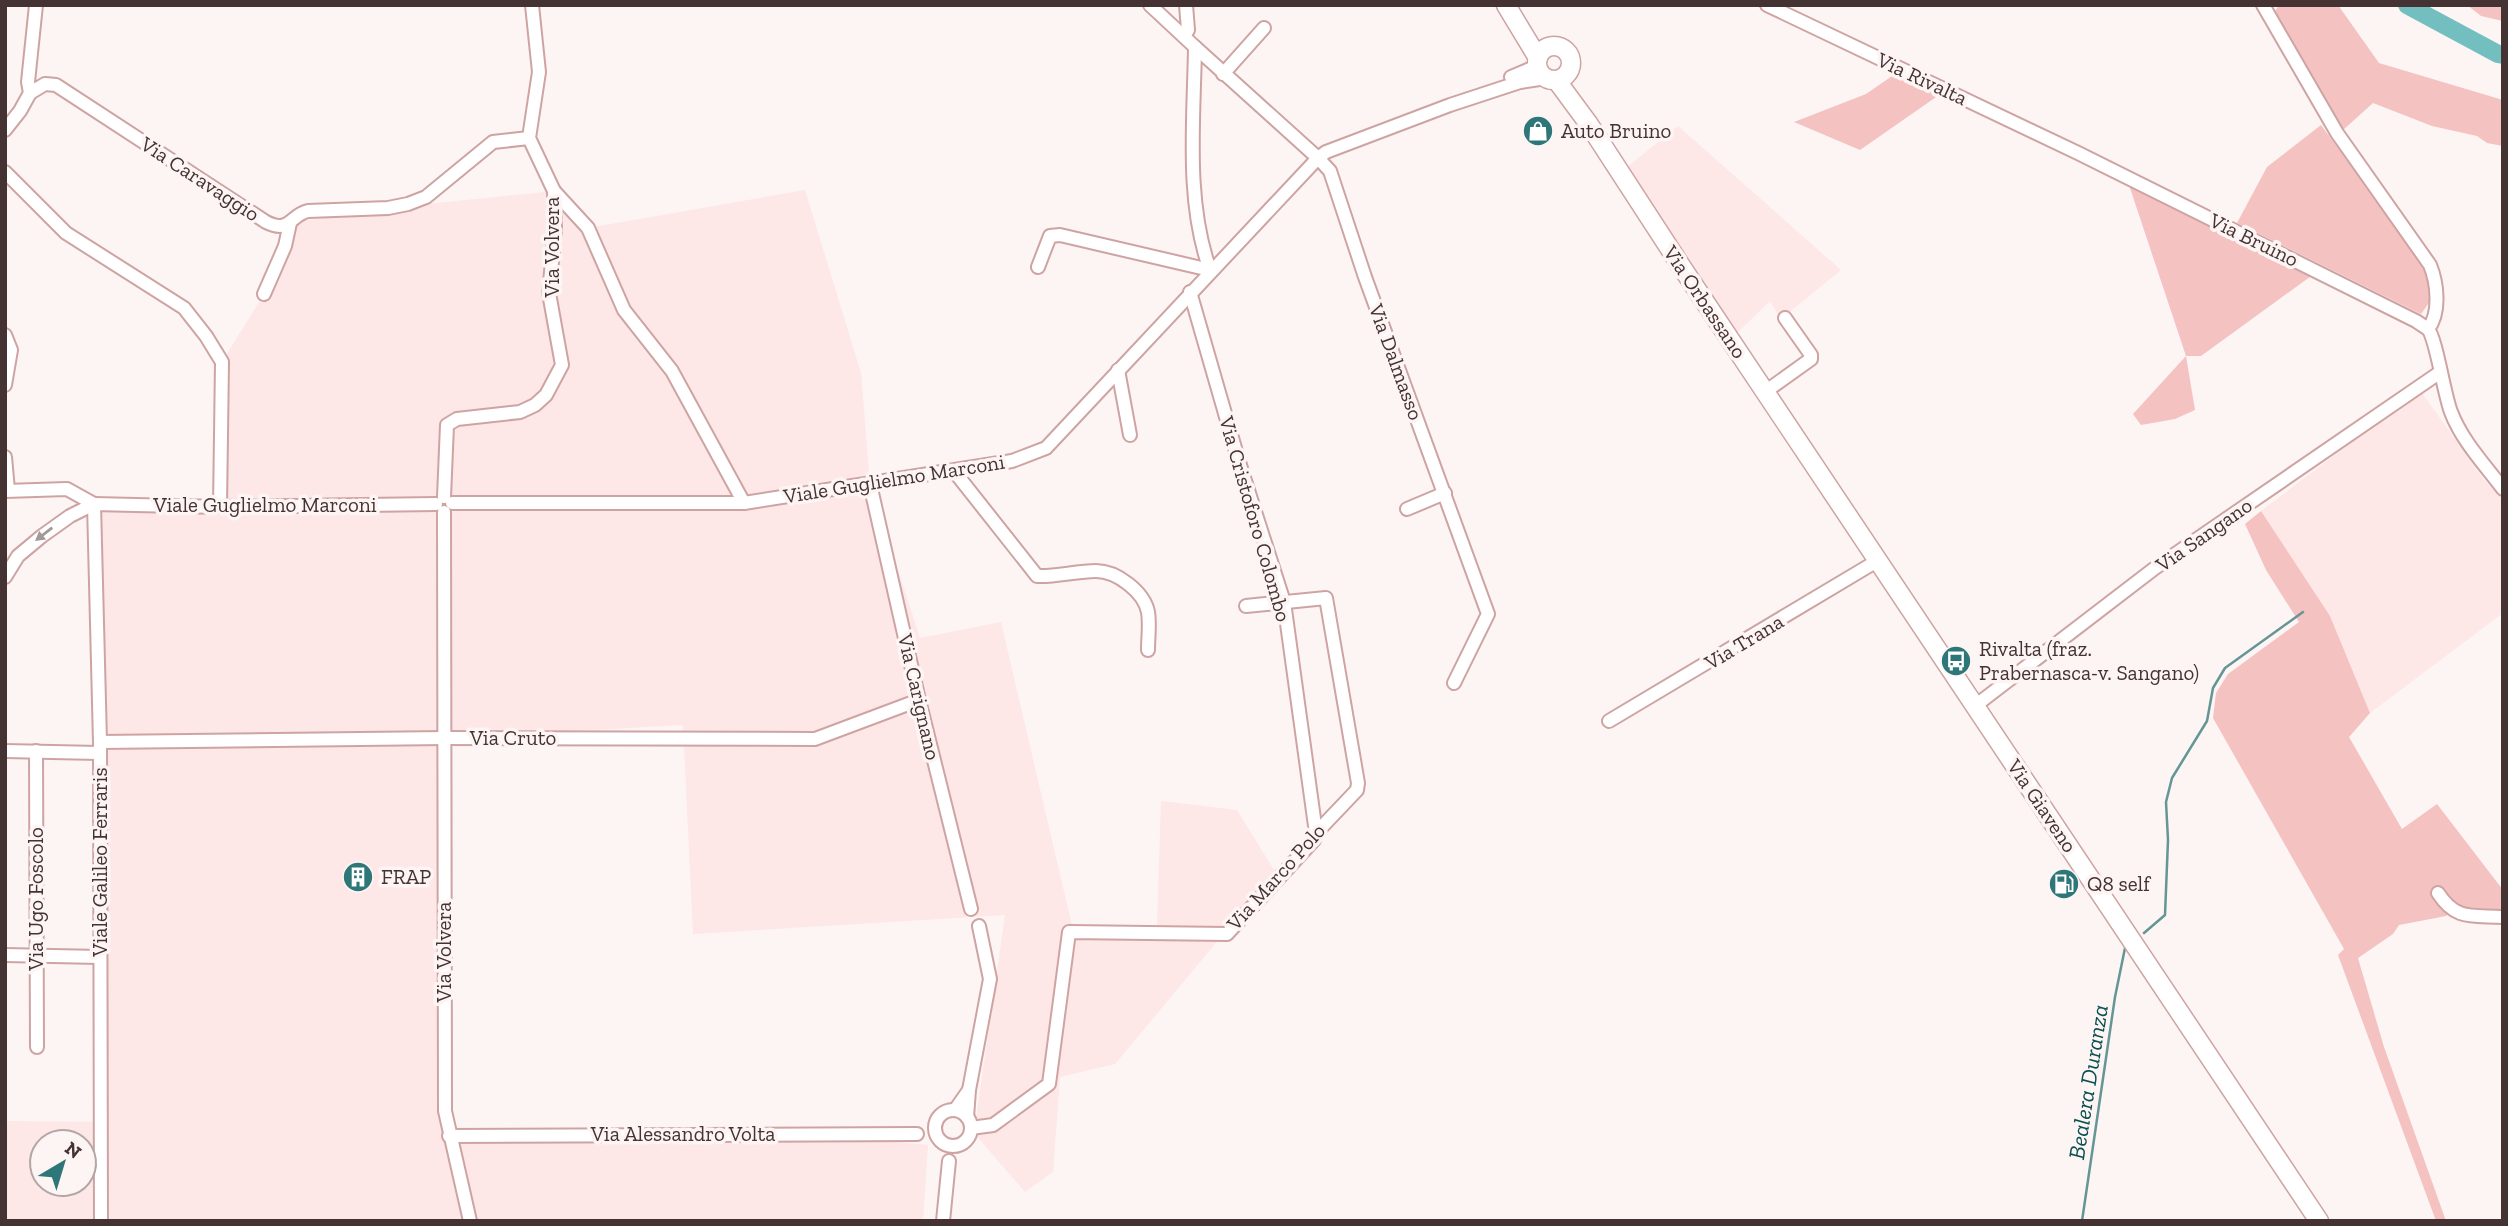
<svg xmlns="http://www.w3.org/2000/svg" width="2508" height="1226" font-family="'Zilla Slab',serif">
	<rect width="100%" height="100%" fill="#fdf4f4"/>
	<g fill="#fde7e7" fill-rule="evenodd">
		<path d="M1678,126L1841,270L1781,319L1770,301L1737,333L1626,168Z"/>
		<path d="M805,190L861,373L870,484L920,638L1001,622L1073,930L1157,926L1161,801L1237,810L1275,872L1115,1064L1060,1077L1053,1172L1025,1192L974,1133L1005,915L693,934L683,725L445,738L450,1136L887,1141L928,1145L923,1221H5V1121L100,1122L94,504L220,507L222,362L264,294L290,223L388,208L554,191L588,228ZM42,1142H84V1184H42Z"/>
		<path d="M2420,390L2483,479L2503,500V613L2370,713L2330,616L2261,511Z"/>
	</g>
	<g fill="#f4c2c1">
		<path d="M2279,5H2338L2379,63L2503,100V146L2487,143L2477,136L2432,126L2373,103L2343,130L2274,13Z"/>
		<path d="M2467,5H2503V21L2481,16Z"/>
		<path d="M1895,74L1939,95L1860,150L1794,122L1866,94Z"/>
		<path d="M2321,125L2426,266L2431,300L2421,314L2237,223L2267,167Z"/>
		<path d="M2129,185L2314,274L2201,356H2186L2195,410L2175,419L2141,425L2133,414L2186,356Z"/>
		<path d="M2261,511L2330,616L2370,713L2349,737L2402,829L2437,804L2503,890V914L2456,910L2446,916L2399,925L2393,934L2358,958L2384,1047L2446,1221H2436L2338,955L2344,949L2213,718L2216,693L2228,674L2299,622L2266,570L2245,524Z"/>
	</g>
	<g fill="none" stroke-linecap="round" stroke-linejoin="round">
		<g stroke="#659595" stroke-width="2.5">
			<path d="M2144,933L2165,915L2168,840L2166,802L2172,778L2207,721L2213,688L2225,668L2303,612"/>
			<path d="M2082,1221L2115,997L2125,948"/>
		</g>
		<path stroke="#73bfc0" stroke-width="18" d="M2407,5L2498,54L2503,55"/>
		<g stroke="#cea4a3" stroke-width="16">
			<g id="street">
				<path d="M1150,5L1195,47C1194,120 1185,200 1210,270"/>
				<path d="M1767,5L2078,153L2416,321L2428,329"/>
				<path d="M2263,5L2337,133L2430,265C2437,282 2441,313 2428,329C2436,338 2444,394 2451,412C2462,441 2485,465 2503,489"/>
				<path d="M1184,36L1188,30L1186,5"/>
				<path d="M1195,47L1318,158L1330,171L1365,277L1488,614L1454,683"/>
				<path d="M1223,74L1264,28"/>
				<path d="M1511,77L1537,66"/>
				<path d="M30,93L45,84L56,85L266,222C290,234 290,215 308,211L388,208L408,204L426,197L493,142L529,138"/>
				<path d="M5,130L20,111L30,93L28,82L36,5"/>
				<path d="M5,172L66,233L184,308L206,336L222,362L220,507"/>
				<path d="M554,191L588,228L624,310L672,371L744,503"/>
				<path d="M1038,267L1050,236L1060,235L1210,270"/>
				<path d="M1190,292L1239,462L1284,602L1316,833"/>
				<path d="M264,294L285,246L290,223"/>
				<path d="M5,335L11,350L5,385"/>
				<path d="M1118,370L1130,435"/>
				<path d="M1765,392L1811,359V355L1785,318"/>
				<path d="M5,457L8,490"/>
				<path d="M954,471L1037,576C1056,577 1076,571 1096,571C1117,571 1144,592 1148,612C1150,624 1148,638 1148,650"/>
				<path d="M870,484L919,700L971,909"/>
				<path d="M5,491L67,489L94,504"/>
				<path d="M444,497L447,425L457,419L520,412L535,405L546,395L562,365L549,293L555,230L554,191L529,138L539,72L532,5"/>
				<path d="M452,503H744L1012,461L1046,448L1318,158L1326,152L1450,105L1520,82L1546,78"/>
				<path d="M94,504L100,742L101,1221"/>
				<path d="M1407,509L1445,493"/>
				<path d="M444,512L445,1111L470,1221"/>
				<path d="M5,577L18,556L42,536L70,516L94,504L220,507L436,504"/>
				<path d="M1975,706L2155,568L2439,373"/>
				<path d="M1609,721L1877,561"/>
				<path d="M100,742L445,738L815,739L919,700"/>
				<path d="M5,751L99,753"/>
				<path d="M36,751L37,1047"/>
				<path d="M2438,893C2456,921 2472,915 2503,917"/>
				<path d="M5,955L100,957"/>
				<path d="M969,1090L990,979L979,926"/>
				<circle cx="953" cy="1128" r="18"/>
				<path d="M955,1110L969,1090L967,1117"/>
				<path d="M971,1128L993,1125L1049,1084L1069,932L1227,934L1314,840L1316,833L1357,790L1358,783L1326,598L1246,606"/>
				<path d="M449,1136L917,1134"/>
				<path d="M943,1221L949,1161"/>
			</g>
		</g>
		<g stroke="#cea4a3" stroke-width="21">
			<g id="secondary">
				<path d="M1506,5L1538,58"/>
				<circle cx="1554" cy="63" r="17"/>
				<path d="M1557,81L1588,123L1681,266L2319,1221"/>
			</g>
		</g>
		<use href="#street" stroke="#fff" stroke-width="12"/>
		<use href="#secondary" stroke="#fff" stroke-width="18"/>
	</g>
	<defs><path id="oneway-solid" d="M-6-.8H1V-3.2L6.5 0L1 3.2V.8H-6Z" transform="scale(1.75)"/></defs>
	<use fill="#a29998" href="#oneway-solid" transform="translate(44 534) rotate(142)"/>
	<defs>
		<g id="shop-disc" transform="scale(1.575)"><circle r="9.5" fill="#2e7779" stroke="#fdf4f4"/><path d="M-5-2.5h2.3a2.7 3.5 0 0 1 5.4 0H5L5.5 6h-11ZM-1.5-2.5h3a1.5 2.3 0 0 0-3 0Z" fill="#fff"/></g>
		<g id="bus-disc" transform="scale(1.575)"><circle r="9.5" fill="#2e7779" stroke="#fdf4f4"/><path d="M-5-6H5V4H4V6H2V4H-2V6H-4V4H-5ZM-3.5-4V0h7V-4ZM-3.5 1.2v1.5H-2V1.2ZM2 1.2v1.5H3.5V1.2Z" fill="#fff"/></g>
		<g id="building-disc" transform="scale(1.575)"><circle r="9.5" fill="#2e7779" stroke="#fdf4f4"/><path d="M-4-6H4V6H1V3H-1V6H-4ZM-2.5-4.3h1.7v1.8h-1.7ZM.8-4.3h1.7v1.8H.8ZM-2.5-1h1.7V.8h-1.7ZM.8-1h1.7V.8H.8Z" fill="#fff"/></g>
		<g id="fuel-disc" transform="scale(1.575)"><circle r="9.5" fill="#2e7779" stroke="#fdf4f4"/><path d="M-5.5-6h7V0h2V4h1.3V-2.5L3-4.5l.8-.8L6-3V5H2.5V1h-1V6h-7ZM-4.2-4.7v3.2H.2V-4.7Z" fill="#fff"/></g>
	</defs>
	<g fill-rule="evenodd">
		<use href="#shop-disc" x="1538" y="131"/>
		<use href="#bus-disc" x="1956" y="661"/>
		<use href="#building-disc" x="358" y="877"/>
		<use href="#fuel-disc" x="2064" y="884"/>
	</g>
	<g text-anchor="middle" stroke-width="7" stroke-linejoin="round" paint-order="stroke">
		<g font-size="21" fill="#443332" stroke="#fdf4f4">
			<text transform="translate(1922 79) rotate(25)" y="7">Via Rivalta</text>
			<text transform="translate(200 179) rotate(33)" y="7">Via Caravaggio</text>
			<text transform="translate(2254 240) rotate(26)" y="7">Via Bruino</text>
			<text transform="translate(552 247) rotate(-90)" y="7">Via Volvera</text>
			<text transform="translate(1705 302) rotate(56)" y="7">Via Orbassano</text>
			<text transform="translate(1396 362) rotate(70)" y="7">Via Dalmasso</text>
			<text transform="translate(894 479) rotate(-9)" y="7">Viale Guglielmo Marconi</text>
			<text x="265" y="512">Viale Guglielmo Marconi</text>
			<text transform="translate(1255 519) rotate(74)" y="7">Via Cristoforo Colombo</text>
			<text transform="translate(2204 535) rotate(-35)" y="7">Via Sangano</text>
			<text transform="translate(1744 642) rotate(-31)" y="7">Via Trana</text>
			<text transform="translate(919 697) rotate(77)" y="7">Via Carignano</text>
			<text x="513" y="745">Via Cruto</text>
			<text transform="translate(2042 806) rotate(56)" y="7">Via Giaveno</text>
			<text transform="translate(100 862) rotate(-90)" y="7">Viale Galileo Ferraris</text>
			<text transform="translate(1276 877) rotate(-48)" y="7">Via Marco Polo</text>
			<text transform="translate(36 899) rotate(-90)" y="7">Via Ugo Foscolo</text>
			<text transform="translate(444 952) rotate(-90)" y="7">Via Volvera</text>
			<text x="683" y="1141">Via Alessandro Volta</text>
		</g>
		<g font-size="21" fill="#443332" stroke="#fdf4f4" text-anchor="start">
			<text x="1561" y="138">Auto Bruino</text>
			<text x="1979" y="656">Rivalta (fraz.<tspan x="1979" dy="24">Prabernasca-v. Sangano)</tspan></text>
			<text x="381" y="884">FRAP</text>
			<text x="2087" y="891">Q8 self</text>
		</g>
		<g font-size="23" font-style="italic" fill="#095051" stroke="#fdf4f4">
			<text transform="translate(2088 1082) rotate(-81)" y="8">Bealera Duranza</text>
		</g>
	</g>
	<rect width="2508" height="1226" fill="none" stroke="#443332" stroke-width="14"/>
	<g transform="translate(63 1163) rotate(38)"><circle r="33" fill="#fdf4f4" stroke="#b3a7a6" stroke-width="2"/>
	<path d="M0-5L12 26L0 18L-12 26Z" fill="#2e7779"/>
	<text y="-10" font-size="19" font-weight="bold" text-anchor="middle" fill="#443332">N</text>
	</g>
</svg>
